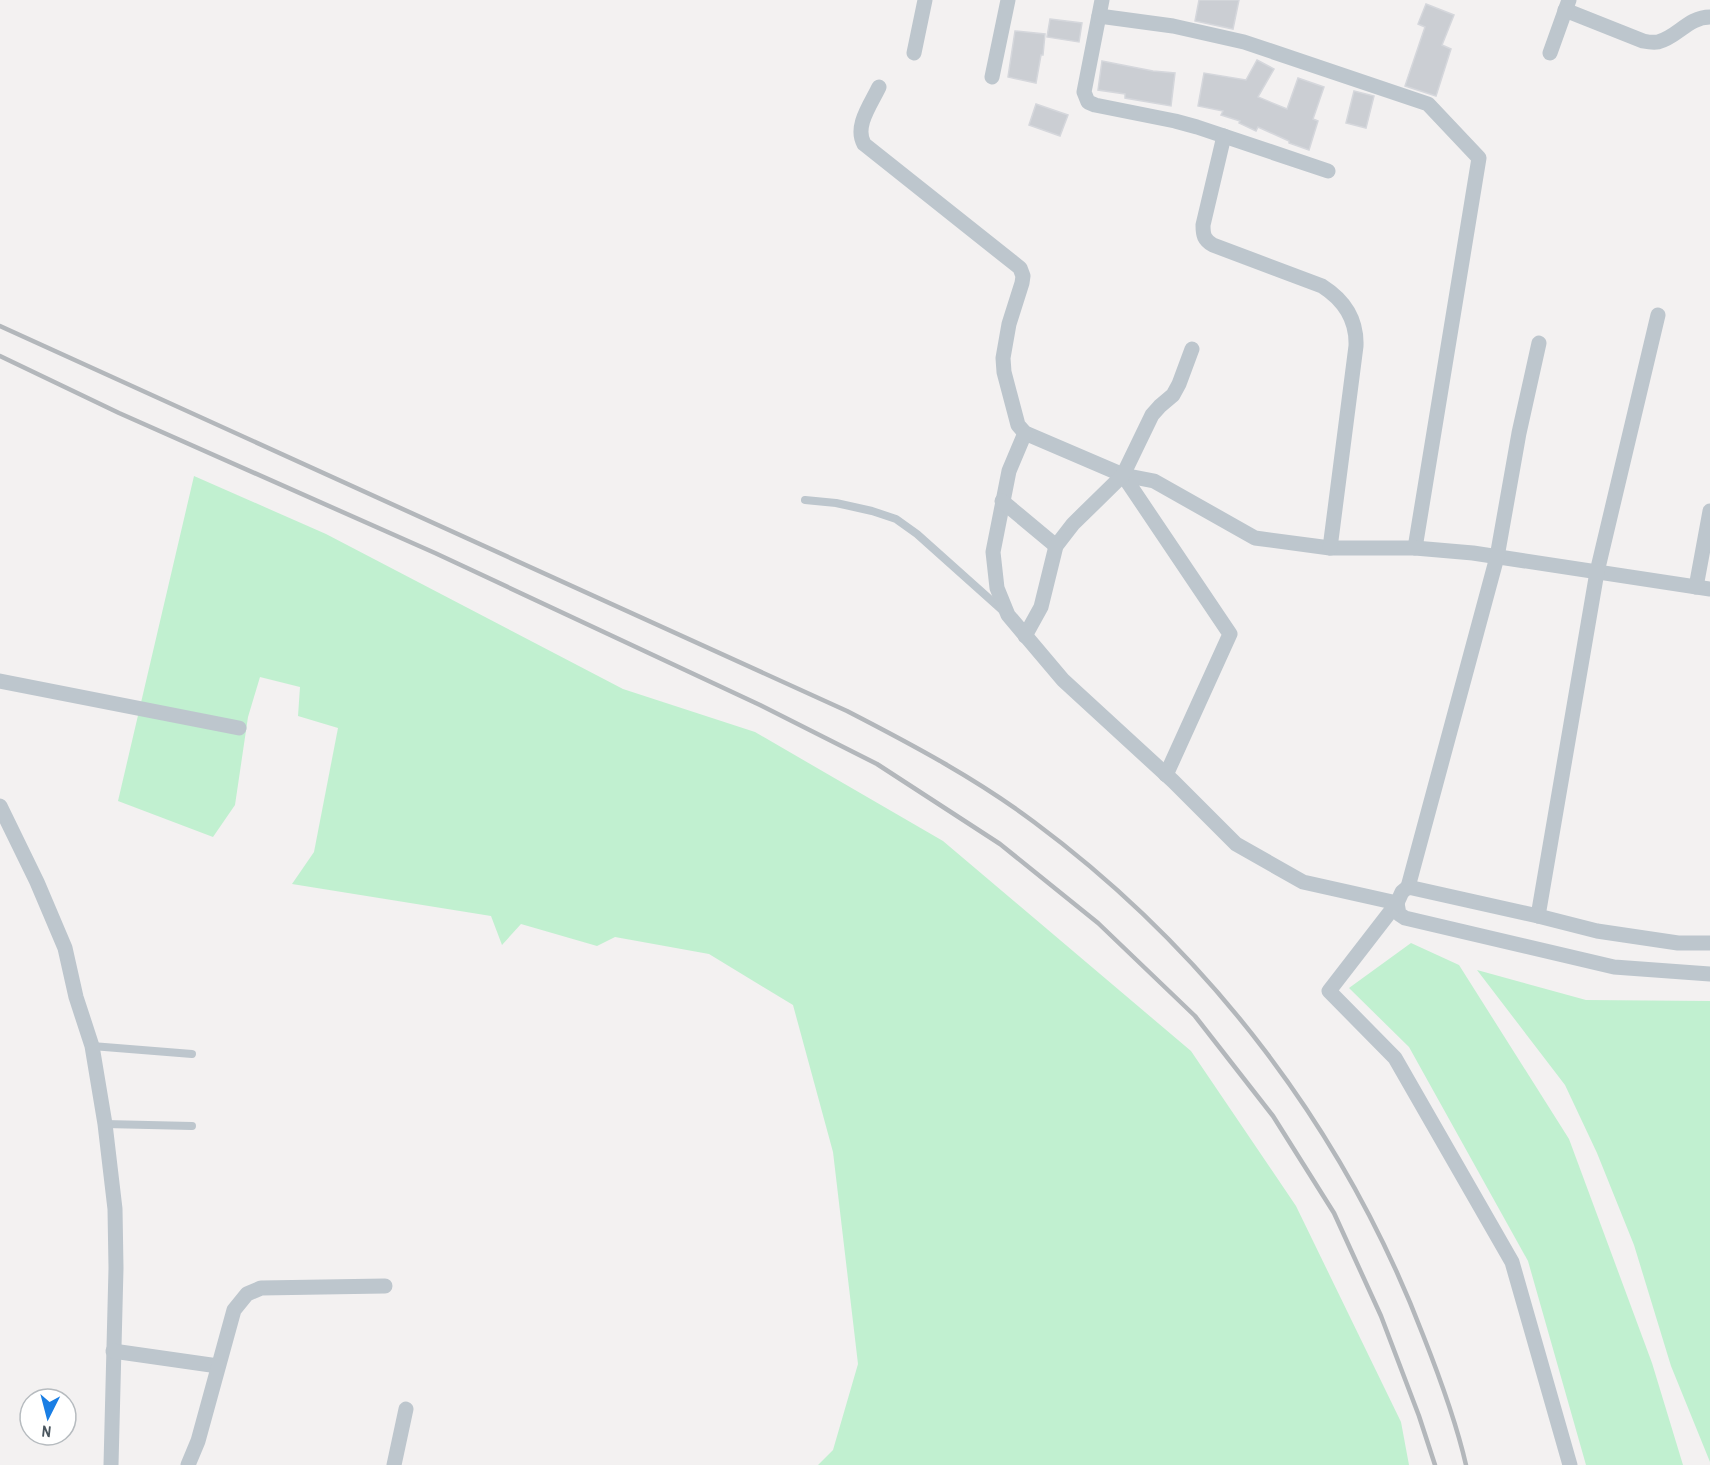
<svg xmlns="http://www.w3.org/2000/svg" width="1710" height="1465" font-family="'Archivo Narrow',sans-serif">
	<rect width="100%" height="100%" fill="#f3f1f1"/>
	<g fill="#c1f0d0">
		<path d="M194,476L326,534L623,689L755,732L943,841L1191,1051L1296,1206L1401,1422L1409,1465H818L833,1450L858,1364L833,1152L793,1005L709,954L615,937L597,946L521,924L502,945L491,916L292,884L314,852L338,728L298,716L300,687L260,677L248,717L235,805L213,837L118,801Z"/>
		<path d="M1411,943L1459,965L1569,1139L1652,1363L1683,1465H1586L1528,1261L1409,1047L1349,988Z"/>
		<path d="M1477,970L1586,1000L1710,1001V1462L1671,1366L1634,1245L1597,1153L1565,1085Z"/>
	</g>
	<g fill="#cbced3" stroke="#d5d7dc" stroke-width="1.5">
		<path d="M1199,0H1239L1233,29L1195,21Z"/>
		<path d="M1426,4L1454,15L1442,45L1451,49L1436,96L1405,86L1425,27L1418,24Z"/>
		<path d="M1050,19L1082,23L1079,42L1047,37Z"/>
		<path d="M1015,31L1045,34L1043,55H1041L1036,83L1008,77Z"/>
		<path d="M1257,60L1274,69L1258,97L1287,109L1298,78L1324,87L1313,119L1318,121L1309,150L1289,143V141L1258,127L1256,131L1239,123L1240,121L1221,115L1223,111L1198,106L1204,73L1246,80Z"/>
		<path d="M1102,61L1153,71L1175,73L1171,106L1125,98V94L1098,90Z"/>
		<path d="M1354,91L1374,96L1366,128L1346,123Z"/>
		<path d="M1036,104L1068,115L1060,136L1029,125Z"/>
	</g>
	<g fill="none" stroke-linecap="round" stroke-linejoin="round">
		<g stroke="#bdc6cd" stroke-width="8">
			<path d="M805,500L836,503L872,511L896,519L917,534L1002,610"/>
			<path d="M92,1046L192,1054"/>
			<path d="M105,1124L192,1126"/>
		</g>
		<g stroke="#bdc6cd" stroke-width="15">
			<path d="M1102,0L1084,92L1088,102L1095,105L1175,121L1197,127L1328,171"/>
			<path d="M1565,10L1643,41C1648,42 1653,43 1658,42C1678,37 1688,17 1710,17"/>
			<path d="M1099,16L1173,26L1244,42L1428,104L1479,158L1415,548"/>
			<path d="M914,53L925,0"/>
			<path d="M1550,53L1569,0"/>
			<path d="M992,77L1008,0"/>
			<path d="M879,87C871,104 854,126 864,144L1020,268L1023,276L1022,283L1009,324L1003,358L1004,372L1018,425L1025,433L1123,475L1154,481L1255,538L1330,548H1415L1473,553L1710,589"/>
			<path d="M1224,136L1203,225C1203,235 1204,240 1213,245L1322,286C1344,300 1357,319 1356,346L1330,548"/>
			<path d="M1025,433L1009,471L993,552L997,588L1008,615L1063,680L1173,781L1236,844L1303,882L1397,903"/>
			<path d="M1123,475L1230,634L1166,775"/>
			<path d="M1002,501L1056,546"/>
			<path d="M1696,587L1710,511"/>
			<path d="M1025,636L1041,607L1056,546L1073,524L1123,475L1152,415L1160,406L1173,395L1179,384L1192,349"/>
			<path d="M0,681L239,728"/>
			<path d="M0,806L37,882L65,948L76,997L92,1046L105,1124L115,1209L116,1268L111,1465"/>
			<path d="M1408,887L1497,557L1519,433L1539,343"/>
			<path d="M1397,903L1399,914L1405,918L1614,967L1710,974"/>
			<path d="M1538,916L1597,572L1658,315"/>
			<path d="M113,1351L218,1366"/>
			<path d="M188,1465L198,1441L234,1310L247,1294L261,1288L385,1286"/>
			<path d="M394,1465L406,1409"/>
			<path d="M1570,1465L1512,1262L1395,1058L1329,991L1397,903L1402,892L1408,887L1538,916L1597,931L1678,943H1710"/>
		</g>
		<g stroke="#b3b7bb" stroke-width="4.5">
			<path d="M0,326L847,711C911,744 977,779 1034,822C1210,953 1345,1131 1423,1335C1440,1378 1456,1421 1466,1465"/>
			<path d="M0,356L119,413L435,553L760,705L877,764L1000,844L1098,923L1195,1016L1273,1116L1334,1213L1381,1316L1419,1416L1435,1465"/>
		</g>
	</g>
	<g transform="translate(48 1417) rotate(186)"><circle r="28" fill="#ffffff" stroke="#b6bbbf" stroke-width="1.5"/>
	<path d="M0-4.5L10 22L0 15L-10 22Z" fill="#1a7ee4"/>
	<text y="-9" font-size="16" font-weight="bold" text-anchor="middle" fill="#49555e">N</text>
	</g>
</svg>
